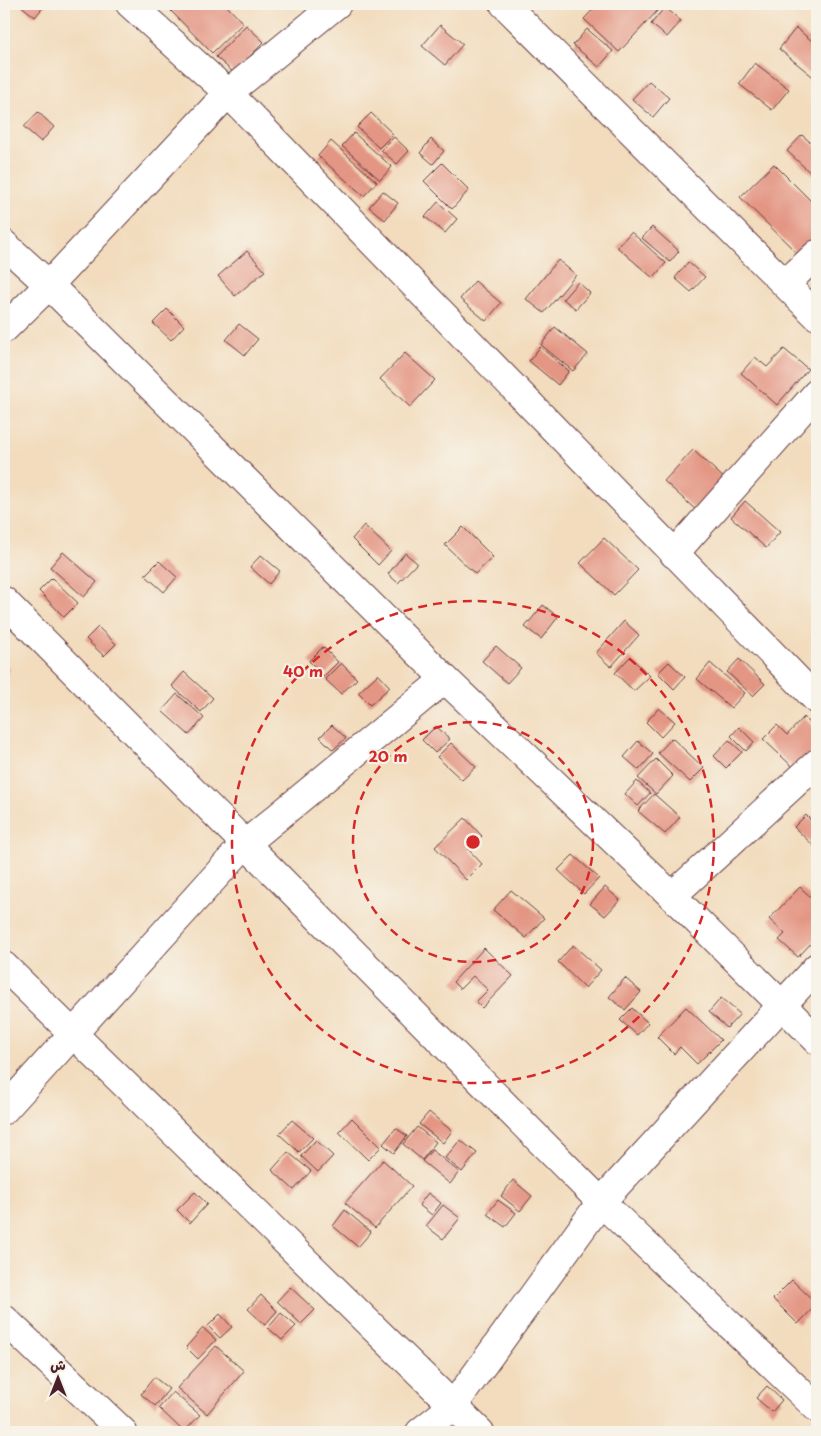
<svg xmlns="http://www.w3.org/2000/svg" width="821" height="1436" font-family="'Playpen Sans','Playpen Sans Arabic',sans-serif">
	<rect width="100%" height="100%" fill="#f7f3e8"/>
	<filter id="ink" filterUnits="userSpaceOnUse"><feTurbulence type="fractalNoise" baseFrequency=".02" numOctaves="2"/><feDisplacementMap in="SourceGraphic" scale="10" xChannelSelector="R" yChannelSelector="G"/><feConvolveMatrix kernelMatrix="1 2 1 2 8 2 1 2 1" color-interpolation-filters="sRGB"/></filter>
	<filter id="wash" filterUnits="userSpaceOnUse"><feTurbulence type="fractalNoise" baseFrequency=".0096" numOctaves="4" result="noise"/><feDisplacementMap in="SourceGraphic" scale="20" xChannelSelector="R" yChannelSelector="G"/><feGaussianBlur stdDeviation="1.12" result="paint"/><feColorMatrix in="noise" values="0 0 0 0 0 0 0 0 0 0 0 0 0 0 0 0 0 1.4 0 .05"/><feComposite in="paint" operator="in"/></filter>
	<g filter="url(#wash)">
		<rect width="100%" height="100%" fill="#f2dcbd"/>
		<g id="blocks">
			<g fill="#e49684">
				<path d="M19,4H46L35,17Z"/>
				<path d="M178,4H225L243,23L212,53L171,11Z"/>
				<path d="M598,4H653L659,9L619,52L584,19Z"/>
				<path d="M665,7L681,21L667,37L651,24Z"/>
				<path d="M246,25L264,42L234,73L216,57Z"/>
				<path d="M440,25L463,44L445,65L422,46Z"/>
				<path d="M796,28L817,45V80L779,49Z"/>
				<path d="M587,29L613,51L599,67L573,45Z"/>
				<path d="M755,63L789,89L772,110L739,84Z"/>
				<path d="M649,81L669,98L653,117L632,99Z"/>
				<path d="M38,112L54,127L41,142L24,127Z"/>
				<path d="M371,113L393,134L379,148L357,127Z"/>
				<path d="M354,133L392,167L380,180L342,146Z"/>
				<path d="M802,135L817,148V179L787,151Z"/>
				<path d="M394,137L409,151L397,164L381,150Z"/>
				<path d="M431,139L444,151L433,164L420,153Z"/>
				<path d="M331,141L377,182L364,196L318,156Z"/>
				<path d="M442,163L469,190L452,209L424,181Z"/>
				<path d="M774,164L817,207V241L801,257L740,197Z"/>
				<path d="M383,191L398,203L385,220L369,207Z"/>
				<path d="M438,202L457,219L445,233L425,217Z"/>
				<path d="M652,227L679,251L670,262L642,238Z"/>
				<path d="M631,232L666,263L653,278L617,247Z"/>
				<path d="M247,251L265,271L235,296L218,276Z"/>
				<path d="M558,260L576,275L544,313L526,299Z"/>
				<path d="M688,262L705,277L691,292L675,278Z"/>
				<path d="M475,281L501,303L486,321L460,299Z"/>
				<path d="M578,282L590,293L576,309L563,299Z"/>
				<path d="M167,309L184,326L171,340L153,323Z"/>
				<path d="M239,324L258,339L245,355L226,340Z"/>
				<path d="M555,327L588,354L573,371L541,345Z"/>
				<path d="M540,347L569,371L558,385L529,361Z"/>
				<path d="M784,349L808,369L777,405L741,373L755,357L767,367Z"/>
				<path d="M405,353L435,380L410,407L380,379Z"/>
				<path d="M693,450L726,480L697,511L664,481Z"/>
				<path d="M745,501L780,532L766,548L731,517Z"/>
				<path d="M364,525L391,551L378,565L352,539Z"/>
				<path d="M463,527L493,557L475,574L445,545Z"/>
				<path d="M604,538L638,570L614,595L580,563Z"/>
				<path d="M63,552L97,582L84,597L50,567Z"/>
				<path d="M405,553L417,563L398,583L388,574Z"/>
				<path d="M261,555L280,571L269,584L250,567Z"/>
				<path d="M159,561L177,577L164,592L145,575Z"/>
				<path d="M52,578L78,603L64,617L39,591Z"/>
				<path d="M543,605L558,617L541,639L525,627Z"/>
				<path d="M624,621L639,635L611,667L596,653Z"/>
				<path d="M98,627L116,644L104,656L86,639Z"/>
				<path d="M496,646L521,668L507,683L482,661Z"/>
				<path d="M323,647L338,662L324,676L309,661Z"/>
				<path d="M630,657L650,676L634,691L615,673Z"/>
				<path d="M739,659L765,684L753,696L727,672Z"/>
				<path d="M669,662L685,677L674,689L658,673Z"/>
				<path d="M4,663L10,669L4,676Z"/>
				<path d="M341,663L357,679L341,694L325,679Z"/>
				<path d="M710,663L745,693L731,708L697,679Z"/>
				<path d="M184,672L213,698L201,712L172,686Z"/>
				<path d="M378,674L390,687L370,705L358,693Z"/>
				<path d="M177,694L204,718L189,735L162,711Z"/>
				<path d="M659,708L675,722L661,737L646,722Z"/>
				<path d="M804,717L817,730V746L795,769L763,739L777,725L787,735Z"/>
				<path d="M332,725L346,738L333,750L320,737Z"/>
				<path d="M436,726L450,739L435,753L422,740Z"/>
				<path d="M739,727L754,742L746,751L731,736Z"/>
				<path d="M672,738L704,768L690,782L658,753Z"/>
				<path d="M729,740L742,752L726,768L714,756Z"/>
				<path d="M638,741L653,754L639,770L624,757Z"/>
				<path d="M451,743L476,767L462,780L437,757Z"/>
				<path d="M656,759L673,776L656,794L638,778Z"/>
				<path d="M637,781L650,793L638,806L625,794Z"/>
				<path d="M654,794L680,817L665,834L638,811Z"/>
				<path d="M817,813V849L794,827L806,815L811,820Z"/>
				<path d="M465,818L482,836L468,849L482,864L466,880L435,847Z"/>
				<path d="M573,855L599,878L584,894L558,870Z"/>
				<path d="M605,887L620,900L605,916L590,904Z"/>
				<path d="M800,887L817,903V937L798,957L779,940L785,934L769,919Z"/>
				<path d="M511,890L544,918L526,938L493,910Z"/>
				<path d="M573,945L601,970L585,988L558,962Z"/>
				<path d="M484,948L513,976L482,1008L476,1002L488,990L473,976L460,989L453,982Z"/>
				<path d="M625,978L641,992L625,1010L609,997Z"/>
				<path d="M721,998L740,1014L727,1028L709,1012Z"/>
				<path d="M686,1007L721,1040L697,1064L680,1047L674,1054L657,1037Z"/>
				<path d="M632,1008L648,1023L637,1035L620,1020Z"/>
				<path d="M429,1112L452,1131L443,1143L419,1124Z"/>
				<path d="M352,1118L381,1147L368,1160L339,1132Z"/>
				<path d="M292,1120L313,1138L299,1152L279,1134Z"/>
				<path d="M417,1127L436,1142L422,1160L403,1144Z"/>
				<path d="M396,1128L407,1136L394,1153L383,1144Z"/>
				<path d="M316,1140L333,1156L318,1172L301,1156Z"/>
				<path d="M460,1140L477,1153L462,1172L445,1158Z"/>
				<path d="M432,1150L459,1172L450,1184L422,1161Z"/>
				<path d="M288,1152L311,1171L294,1190L272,1170Z"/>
				<path d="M383,1160L412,1186L375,1228L345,1203Z"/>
				<path d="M513,1180L532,1196L520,1211L501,1196Z"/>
				<path d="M195,1192L207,1204L190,1223L177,1210Z"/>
				<path d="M428,1193L441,1203L432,1215L419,1205Z"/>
				<path d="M498,1200L516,1213L505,1227L487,1214Z"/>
				<path d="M443,1205L460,1218L443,1239L426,1226Z"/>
				<path d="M345,1210L371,1232L358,1247L333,1226Z"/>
				<path d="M792,1280L817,1304L798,1324L773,1299Z"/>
				<path d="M817,1286V1299L811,1292Z"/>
				<path d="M290,1287L315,1310L301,1324L277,1301Z"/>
				<path d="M261,1295L277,1311L265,1325L248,1309Z"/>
				<path d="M281,1313L296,1326L282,1340L268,1328Z"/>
				<path d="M220,1314L232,1327L220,1338L208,1326Z"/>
				<path d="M203,1328L216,1340L198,1359L186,1347Z"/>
				<path d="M216,1346L244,1371L207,1414L177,1388Z"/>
				<path d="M154,1377L169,1389L155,1406L141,1394Z"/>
				<path d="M767,1386L782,1400L772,1412L756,1398Z"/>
				<path d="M173,1392L200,1415L184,1432L159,1408Z"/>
			</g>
		</g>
	</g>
	<g filter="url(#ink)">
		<use href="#blocks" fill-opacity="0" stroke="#633b41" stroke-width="1"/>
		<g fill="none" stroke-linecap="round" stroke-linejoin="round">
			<g stroke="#633b41" stroke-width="30">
				<g id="minor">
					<path d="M130,4L228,93L817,700"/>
					<path d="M504,4L817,316"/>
					<path d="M4,244L49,285L445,679L672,896L817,1040"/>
					<path d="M786,283L817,254"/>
					<path d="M4,329L49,285L228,93L337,4"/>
					<path d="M674,554L817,393"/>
					<path d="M4,601L601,1202L817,1408"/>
					<path d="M672,896L817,763"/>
					<path d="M4,966L480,1432"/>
					<path d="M4,1110L244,845L445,679"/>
					<path d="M4,1319L123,1432"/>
					<path d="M420,1432L453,1406L601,1202L817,967"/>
				</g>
			</g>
			<use href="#minor" stroke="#fff" stroke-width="28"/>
		</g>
	</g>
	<g fill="none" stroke="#d62828" stroke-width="2.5" stroke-dasharray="9 6">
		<circle cx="473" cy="842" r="120"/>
		<circle cx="473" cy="842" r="241"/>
	</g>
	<circle cx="473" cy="842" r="8" fill="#d62828" stroke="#f7f3e8" stroke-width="2.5"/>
	<g font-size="15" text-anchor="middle" font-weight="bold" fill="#d62828" stroke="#f7f3e8" stroke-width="4" stroke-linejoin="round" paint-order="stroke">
		<text x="303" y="677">40 m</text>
		<text x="388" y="762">20 m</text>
	</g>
	<rect width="821" height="1436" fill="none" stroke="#f7f3e8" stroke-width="20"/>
	<g transform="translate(58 1378)" stroke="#f7f3e8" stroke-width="4" paint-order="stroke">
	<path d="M0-4L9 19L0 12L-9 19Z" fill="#4a1f2b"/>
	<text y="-8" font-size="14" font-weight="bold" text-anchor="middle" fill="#4a1f2b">ش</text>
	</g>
</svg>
